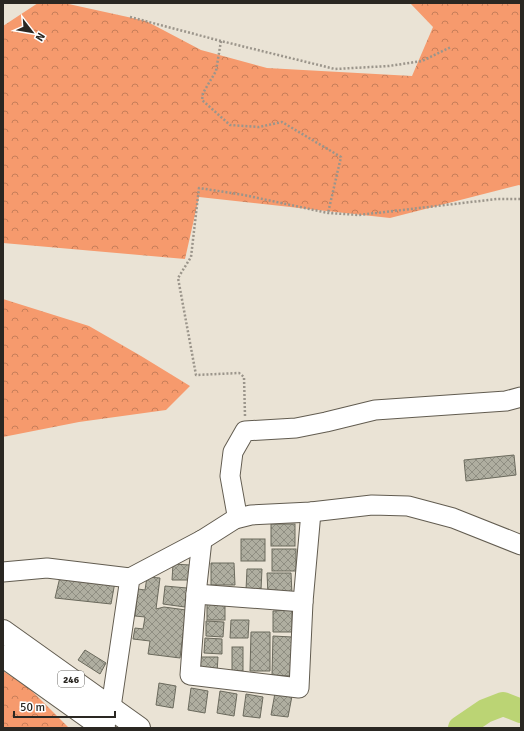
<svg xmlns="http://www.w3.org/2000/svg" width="524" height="731" font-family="Signika,sans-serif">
	<defs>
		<pattern id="forest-crowns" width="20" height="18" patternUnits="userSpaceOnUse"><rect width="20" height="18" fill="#f69a6d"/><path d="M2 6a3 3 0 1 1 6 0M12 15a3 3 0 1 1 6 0" fill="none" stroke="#c77e59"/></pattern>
		<pattern id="building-cross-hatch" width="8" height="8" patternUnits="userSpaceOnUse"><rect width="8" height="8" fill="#afaea0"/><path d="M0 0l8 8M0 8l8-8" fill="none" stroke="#8f8e82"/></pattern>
	</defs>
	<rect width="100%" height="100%" fill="#eae3d5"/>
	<g fill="url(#forest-crowns)">
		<path d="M38,3H64L146,21L201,50L267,68L412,76L433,27L410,3H521V186L519,185L390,218L199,197L185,259L3,243V26Z"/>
		<path d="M3,299L89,326L141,356L190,386L166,410L79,422L3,437Z"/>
		<path d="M3,671L29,688L69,728H3Z"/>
	</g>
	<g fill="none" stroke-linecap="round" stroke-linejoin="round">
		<path stroke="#bbd474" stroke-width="24" d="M460,728L485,711L503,704L521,711"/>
	</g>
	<g fill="url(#building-cross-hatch)" stroke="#6b6a5d">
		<path d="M514,455L516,475L466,481L464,460Z"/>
		<rect x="271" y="524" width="24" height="22"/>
		<rect x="241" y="539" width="24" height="22"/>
		<rect x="272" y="549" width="24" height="22"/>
		<path d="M211,563H234L235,585H211Z"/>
		<path d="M173,564L190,565V580H172Z"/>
		<path d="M247,569H262L261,590H246Z"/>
		<path d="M267,573H291L292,595H268Z"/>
		<path d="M60,577L115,582L111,604L55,598Z"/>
		<path d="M147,577L160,578L156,609L164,607L186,610L180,658L148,654L150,641L133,639L135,628L143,629L145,617L135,616L138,589L145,590Z"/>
		<path d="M165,586L187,588L185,607L163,604Z"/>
		<rect x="207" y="602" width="18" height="18"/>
		<path d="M292,610V632H273V611Z"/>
		<path d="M231,620H249L248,638H230Z"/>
		<path d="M206,621L224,622L223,637L206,636Z"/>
		<path d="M251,632H270V671H250Z"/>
		<path d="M273,636L292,637L291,676L272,675Z"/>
		<path d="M205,638L222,639V654L204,653Z"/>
		<rect x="232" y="647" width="11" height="24"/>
		<path d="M85,650L106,663L100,674L78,660Z"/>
		<path d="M200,657H218L217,673L199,672Z"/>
		<path d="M159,683L176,686L173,708L156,705Z"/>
		<path d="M191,688L208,691L205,713L188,710Z"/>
		<path d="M220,691L237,694L234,716L217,713Z"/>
		<path d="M275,693L292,696L288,717L271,715Z"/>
		<path d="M246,694L263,697L260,718L243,716Z"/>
	</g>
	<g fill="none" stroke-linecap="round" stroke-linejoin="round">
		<g stroke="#625c50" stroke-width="21">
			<g id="minor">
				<path d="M235,519L237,515L230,476L233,452L245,431L296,428L326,422L375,410L506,401L521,397"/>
				<path d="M202,540L196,594L190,675L299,688L303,602L311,512"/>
				<path d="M3,572L47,568L130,578"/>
				<path d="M196,594L303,602"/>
				<path d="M107,720L111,707L130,578L202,540L235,519L251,515L311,512L372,505L408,506L453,518L521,545"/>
			</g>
		</g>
		<g stroke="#625c50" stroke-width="24">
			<g id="highway">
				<path d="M3,631L139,728"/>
				<path d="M3,656L104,728"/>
			</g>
		</g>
		<g stroke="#9b958b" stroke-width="2.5" stroke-dasharray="2 2" stroke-linecap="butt">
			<path d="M130,17L221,41L335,69L389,66L422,61L451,47"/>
			<path d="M221,41L216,71L203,93L202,100L230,125L259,127L282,122L341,157L328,213"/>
			<path d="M245,416L244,377L239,373L196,375L178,278L191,257L199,188L244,195L328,213L359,215L497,199H521"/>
		</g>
		<use href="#minor" stroke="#fff" stroke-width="19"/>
		<use href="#highway" stroke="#fff" stroke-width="22"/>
	</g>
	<g text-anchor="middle" stroke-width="4" stroke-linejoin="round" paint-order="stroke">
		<rect fill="#fff" stroke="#6a6864" stroke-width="1" x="58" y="671" width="26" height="16" rx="3"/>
		<g font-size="10" font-weight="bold" fill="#2a2722">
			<text x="71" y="683">246</text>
		</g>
	</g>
	<rect width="524" height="731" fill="none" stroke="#2a2722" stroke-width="8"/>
	<g transform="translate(32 32) rotate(121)" stroke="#ffffff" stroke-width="3" paint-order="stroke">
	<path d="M0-3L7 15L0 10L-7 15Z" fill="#2a2722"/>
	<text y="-6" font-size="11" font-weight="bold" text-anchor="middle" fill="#2a2722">N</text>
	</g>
	<path d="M14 711v6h101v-6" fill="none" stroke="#2a2722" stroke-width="2"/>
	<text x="20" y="711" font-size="12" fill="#2a2722" stroke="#ffffff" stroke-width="3" paint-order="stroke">50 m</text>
</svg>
